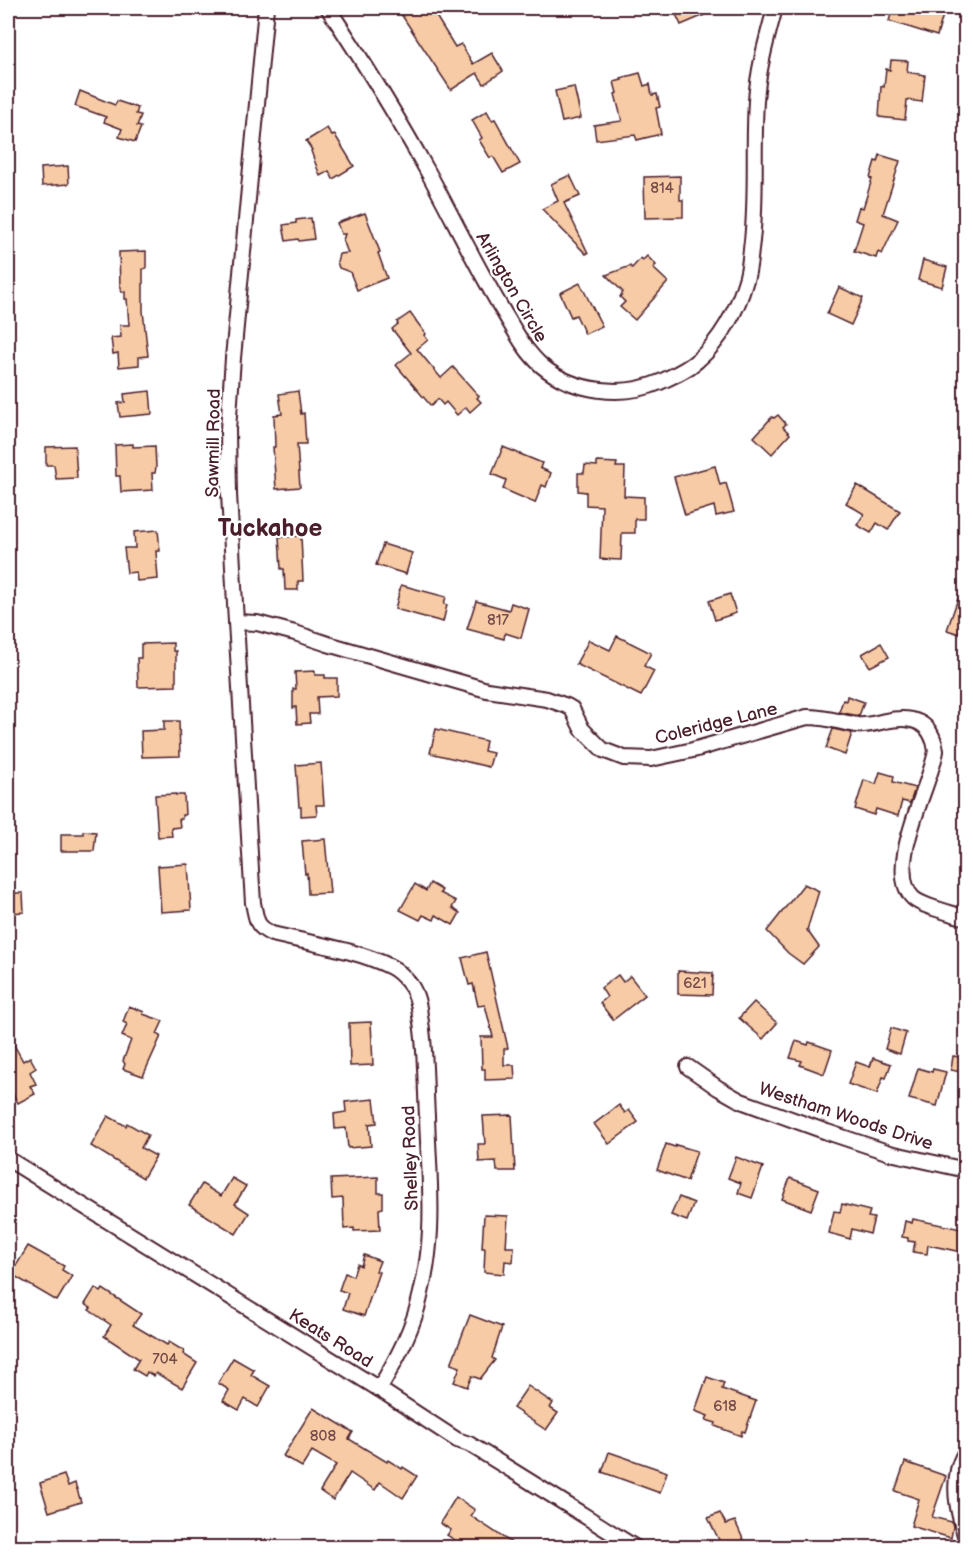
<svg xmlns="http://www.w3.org/2000/svg" width="973" height="1555" font-family="'Balsamiq Sans',sans-serif">
	<rect width="100%" height="100%" fill="#fff"/>
	<filter id="ink" filterUnits="userSpaceOnUse"><feTurbulence type="fractalNoise" baseFrequency=".0167" numOctaves="2"/><feDisplacementMap in="SourceGraphic" scale="12" xChannelSelector="R" yChannelSelector="G"/><feConvolveMatrix kernelMatrix="1 2 1 2 8 2 1 2 1" color-interpolation-filters="sRGB"/></filter>
	<g filter="url(#ink)">
		<g fill="#f6cba5" stroke="#4a1f2b" stroke-width="1.5">
			<path d="M397,8H431L455,47L461,44L473,64L492,53L503,71L484,84L477,73L451,90Z"/>
			<path d="M673,8H721L681,25Z"/>
			<path d="M893,8H945L937,36L889,21Z"/>
			<path d="M891,60L908,61L907,72L925,75L922,102L907,100L905,120L879,117L881,86L884,87L886,69L890,70Z"/>
			<path d="M640,73L644,86L650,84L652,95L657,94L660,107L656,108L661,134L637,140L635,135L596,140L594,125L622,121L615,94L617,93L614,82L622,80L621,78Z"/>
			<path d="M574,87L581,118L562,122L555,91Z"/>
			<path d="M80,91L115,105L117,101L138,108L136,114L141,115L137,126L141,127L135,142L119,137L122,129L104,122L106,117L75,106Z"/>
			<path d="M487,111L492,120L495,119L520,164L503,173L493,156L490,158L479,140L482,138L472,120Z"/>
			<path d="M327,128L332,136L335,135L354,166L333,179L329,171L320,176L311,151L312,150L306,141Z"/>
			<path d="M880,155L900,161L883,214L898,220L882,254L878,252L876,258L854,251L863,223L855,220L859,207L863,208L872,179L870,178L875,161L878,162Z"/>
			<path d="M68,166L69,184L42,186L41,168Z"/>
			<path d="M570,175L580,196L564,203L588,253L586,254L542,209L558,201L551,184Z"/>
			<path d="M680,176V200H683V217L645,218L644,177Z"/>
			<path d="M365,213L380,252L378,253L387,278L357,290L350,272L339,268L337,262L339,254L348,253L343,240L345,234H341L337,223Z"/>
			<path d="M311,218L314,239L299,241L298,239L286,241L283,225L296,223V220Z"/>
			<path d="M146,251V268L143,269V311L148,356L139,357V365L119,367L118,353L113,354L111,338L121,337L120,325H129L127,299H125V292H121V287H120L119,252Z"/>
			<path d="M647,256L656,265L653,268L668,282L635,320L620,307L625,302L620,297L623,292L606,275L630,266L632,268L641,258L643,260Z"/>
			<path d="M923,260L947,267L942,287L918,280Z"/>
			<path d="M580,283L602,326L585,334L576,315L571,317L560,293Z"/>
			<path d="M839,287L863,298L851,325L827,314Z"/>
			<path d="M410,313L426,334L424,335L428,340L417,349L441,378L453,367L479,396L477,398L481,402L470,412L466,407L457,415L446,402L443,405L438,399L431,406L396,365L411,353L392,329L398,324L397,322Z"/>
			<path d="M150,391L152,414L120,417L118,403L125,402L124,394Z"/>
			<path d="M298,391L301,414L304,413L306,444H297L300,487L276,489L273,447H275L274,415L282,414L279,394Z"/>
			<path d="M778,415L786,424L783,427L790,434L772,454L754,437L772,417L774,418Z"/>
			<path d="M133,444V447L155,446L156,467L155,473H152L153,490L121,492L120,476H116L115,445Z"/>
			<path d="M75,446L77,478L56,479L54,465H46V447Z"/>
			<path d="M503,447L542,463L540,468L551,473L546,487L542,485L535,503L503,489L506,480L492,474Z"/>
			<path d="M597,462L617,463L616,467H625L624,496L644,497V519H635V533H622L621,560L600,559L602,506L586,505V492L578,491V473H584L585,465L597,466Z"/>
			<path d="M715,466L720,485L726,483L734,512L716,516L714,506L685,515L674,477Z"/>
			<path d="M857,485L900,511L888,530L877,523L871,533L857,525L864,514L846,503Z"/>
			<path d="M158,530L160,551H156L158,579L137,581L136,572L127,573L124,548H135L134,532Z"/>
			<path d="M301,536L303,581H298V590H285L284,569H281L279,537Z"/>
			<path d="M383,544L412,553L406,574L376,565Z"/>
			<path d="M963,584H966V636L947,630Z"/>
			<path d="M401,585L446,597L444,604L447,605L443,622L395,609Z"/>
			<path d="M730,594L736,613L715,620L709,601Z"/>
			<path d="M476,601L509,610L511,603L529,609L521,638L505,633L504,639L467,629Z"/>
			<path d="M617,636L651,653L644,666L654,671L641,696L576,664L589,640L610,650Z"/>
			<path d="M173,643V651H176V686L138,687L137,658H141V644Z"/>
			<path d="M881,643L889,657L870,667L862,654Z"/>
			<path d="M315,671V675H325V678H337V696L317,697L318,714H309L310,723L297,724L296,707L293,708V689H296L295,672Z"/>
			<path d="M847,696L864,702L859,716L839,712L843,700L846,701Z"/>
			<path d="M164,721H179L180,756L142,757L141,731L164,730Z"/>
			<path d="M436,729L486,741L484,751L493,753L489,767L430,753Z"/>
			<path d="M833,729L852,733L845,755L826,748Z"/>
			<path d="M321,763L324,805H316L317,815L301,816V807H299L296,765Z"/>
			<path d="M880,772L894,776L893,782L915,788L910,803L902,801L898,816L876,809L874,815L855,809L864,780L876,784Z"/>
			<path d="M176,794V795H184L185,815H182V819H179L180,827L171,828L172,836L158,837L155,795Z"/>
			<path d="M83,831L96,832L94,851H61V834H83Z"/>
			<path d="M325,839L330,893L310,894H308L307,873L305,874L302,841Z"/>
			<path d="M188,864L191,910L161,912L158,866Z"/>
			<path d="M430,883L442,890L440,893L456,901L452,908L460,913L453,925L436,915L434,920L423,915L420,920L400,910L415,884L426,891Z"/>
			<path d="M804,884L819,891L807,930L819,947L803,964L788,953L767,931Z"/>
			<path d="M8,893H23L24,912L8,913Z"/>
			<path d="M486,952L508,1048L504,1049V1065H514L515,1079L485,1080V1069H482L481,1037H493L485,1005L478,1006L473,984L469,985L462,958Z"/>
			<path d="M678,971L713,973L712,995L678,994Z"/>
			<path d="M618,975L623,982L630,976L645,995L613,1020L600,1003L607,997L601,988Z"/>
			<path d="M754,1002L777,1023L763,1039L739,1018Z"/>
			<path d="M129,1006L144,1012L143,1014L163,1021L157,1034L161,1036L143,1076L123,1069L125,1064L123,1061L131,1040L122,1036L127,1024L123,1022Z"/>
			<path d="M371,1022L373,1065L350,1066L349,1023Z"/>
			<path d="M891,1028L906,1033L900,1054L885,1049Z"/>
			<path d="M8,1034L23,1061L30,1057L36,1068L30,1072L36,1084L30,1086L35,1094L18,1103L8,1085Z"/>
			<path d="M796,1041L808,1045L809,1042L832,1050L824,1074L800,1065L802,1061L790,1058Z"/>
			<path d="M953,1056L966,1058V1073L951,1070Z"/>
			<path d="M873,1058L891,1064L886,1078L883,1077L877,1094L848,1084L856,1062L870,1067Z"/>
			<path d="M918,1068L932,1072L933,1069L946,1072L937,1106L909,1099Z"/>
			<path d="M374,1099L377,1123L369,1124L371,1146L348,1148L346,1128L335,1129L334,1114L346,1112L345,1102Z"/>
			<path d="M619,1105L625,1113L629,1110L638,1122L609,1144L594,1124Z"/>
			<path d="M512,1115L515,1171H497L496,1161L479,1162L478,1144H485L483,1116Z"/>
			<path d="M108,1116L126,1126L127,1123L148,1135L141,1148L156,1156L143,1178L91,1146Z"/>
			<path d="M666,1144L675,1147L676,1145L697,1151L687,1181L657,1170Z"/>
			<path d="M736,1157L763,1167L752,1198L738,1193L741,1183L728,1178Z"/>
			<path d="M378,1177V1193H383V1208L379,1209L380,1230L354,1231V1228L344,1229L343,1198L332,1199L331,1179Z"/>
			<path d="M232,1178L246,1186L235,1204L249,1213L236,1234L189,1205L202,1184L221,1196Z"/>
			<path d="M790,1178L819,1189L811,1210L782,1199Z"/>
			<path d="M679,1197L694,1203L687,1221L671,1215Z"/>
			<path d="M842,1204L870,1211L868,1217L874,1218L870,1234L852,1229L850,1239L829,1233L834,1211L840,1212Z"/>
			<path d="M484,1215L508,1216L506,1247H514L513,1262L505,1261L504,1274L484,1272L485,1248H482Z"/>
			<path d="M913,1219L966,1230V1253L928,1245L927,1254L913,1252L915,1242L908,1241V1238L902,1237L905,1221L912,1223Z"/>
			<path d="M28,1246L64,1266L62,1270L72,1276L57,1301L11,1274Z"/>
			<path d="M364,1255L380,1261L376,1271L379,1272L364,1316L343,1309L348,1293L339,1290L345,1273L353,1276L357,1264L361,1266Z"/>
			<path d="M95,1288L101,1292L103,1289L141,1314L133,1325L167,1345L169,1342L184,1351L183,1354L197,1363L182,1388L156,1373L154,1376L147,1372L145,1376L133,1369L139,1359L104,1336L111,1325L89,1310L91,1308L85,1304Z"/>
			<path d="M470,1315L502,1327L492,1358L495,1360L480,1379L472,1376L467,1387L454,1382L460,1367L451,1364Z"/>
			<path d="M233,1358L254,1370L251,1375L270,1386L258,1407L245,1399L239,1410L223,1401L229,1390L218,1383Z"/>
			<path d="M707,1377L724,1383L722,1389L756,1401L745,1432L742,1431L741,1436L715,1426L716,1423L706,1420L708,1416L695,1411Z"/>
			<path d="M528,1386L553,1403L550,1408L558,1413L546,1430L513,1408Z"/>
			<path d="M313,1408L353,1432L349,1439L387,1462L388,1460L402,1469L403,1467L417,1476L403,1498L380,1482L375,1490L350,1473L333,1500L320,1491L336,1465L312,1451L302,1467L283,1456Z"/>
			<path d="M609,1452L667,1472L660,1493L602,1472Z"/>
			<path d="M905,1462L946,1476L932,1517L952,1522L953,1527L951,1538L911,1526L919,1499L895,1491Z"/>
			<path d="M64,1475L68,1486L75,1483L81,1502L49,1512L40,1483Z"/>
			<path d="M456,1497L475,1510L471,1516L519,1548H451L456,1541L447,1535L451,1530L440,1523Z"/>
			<path d="M720,1513L726,1524L735,1521L747,1548H723L708,1518Z"/>
		</g>
		<g fill="none" stroke-linecap="round" stroke-linejoin="round">
			<g stroke="#4a1f2b" stroke-width="18">
				<g id="street">
					<path d="M266,8L233,358L228,430L229,494L236,622L253,903C257,920 255,926 272,934C309,943 358,950 391,967C397,970 404,977 408,982C416,991 419,1004 420,1016C426,1048 425,1083 427,1116C428,1154 432,1192 430,1230C429,1251 426,1273 421,1293C414,1327 397,1359 379,1389"/>
					<path d="M328,8C363,61 397,116 428,172C453,218 476,266 503,311C515,331 525,351 542,366C573,392 623,398 660,382C673,376 687,370 698,360C720,341 737,311 745,283C750,270 750,255 752,241C757,194 753,148 756,101C758,69 767,38 775,8"/>
					<path d="M236,622L257,623L295,633L328,644L487,690L547,699L567,706L572,709L582,729L603,750L624,758L651,759L693,750L807,717C827,717 839,722 857,725C867,726 876,723 885,721C912,715 932,721 936,751C930,787 884,869 913,898C923,907 952,913 966,918"/>
					<path d="M688,1067L718,1088L741,1101L827,1132L890,1153L966,1170"/>
					<path d="M8,1159L379,1389L457,1440L469,1444C525,1478 580,1513 636,1548"/>
					<path d="M966,1452C961,1458 960,1463 958,1470C953,1494 959,1515 966,1539"/>
				</g>
			</g>
			<use href="#street" stroke="#fff" stroke-width="14"/>
		</g>
	</g>
	<g text-anchor="middle" stroke-width="4.5" stroke-linejoin="round" paint-order="stroke">
		<g font-size="15" fill="#754a4a">
			<text x="662" y="193">814</text>
			<text x="498" y="625">817</text>
			<text x="695" y="988">621</text>
			<text x="165" y="1364">704</text>
			<text x="725" y="1411">618</text>
			<text x="323" y="1441">808</text>
		</g>
		<g font-size="18" fill="#4a1f2b" stroke="#fff">
			<text transform="translate(512 287) rotate(60)" y="6">Arlington Circle</text>
			<text transform="translate(213 443) rotate(-89)" y="6">Sawmill Road</text>
			<text transform="translate(716 723) rotate(-14)" y="6">Coleridge Lane</text>
			<text transform="translate(846 1116) rotate(18)" y="6">Westham Woods Drive</text>
			<text transform="translate(410 1158) rotate(-92)" y="6">Shelley Road</text>
			<text transform="translate(331 1338) rotate(32)" y="6">Keats Road</text>
		</g>
		<g font-size="24" font-weight="bold" fill="#4a1f2b" stroke="#fff">
			<text x="270" y="536">Tuckahoe</text>
		</g>
	</g>
	<rect width="973" height="1555" fill="none" stroke="#fff" stroke-width="30"/>
	<rect x="15" y="15" width="943" height="1525" fill="none" stroke="#4a1f2b" stroke-width="2" filter="url(#ink)"/>
</svg>
